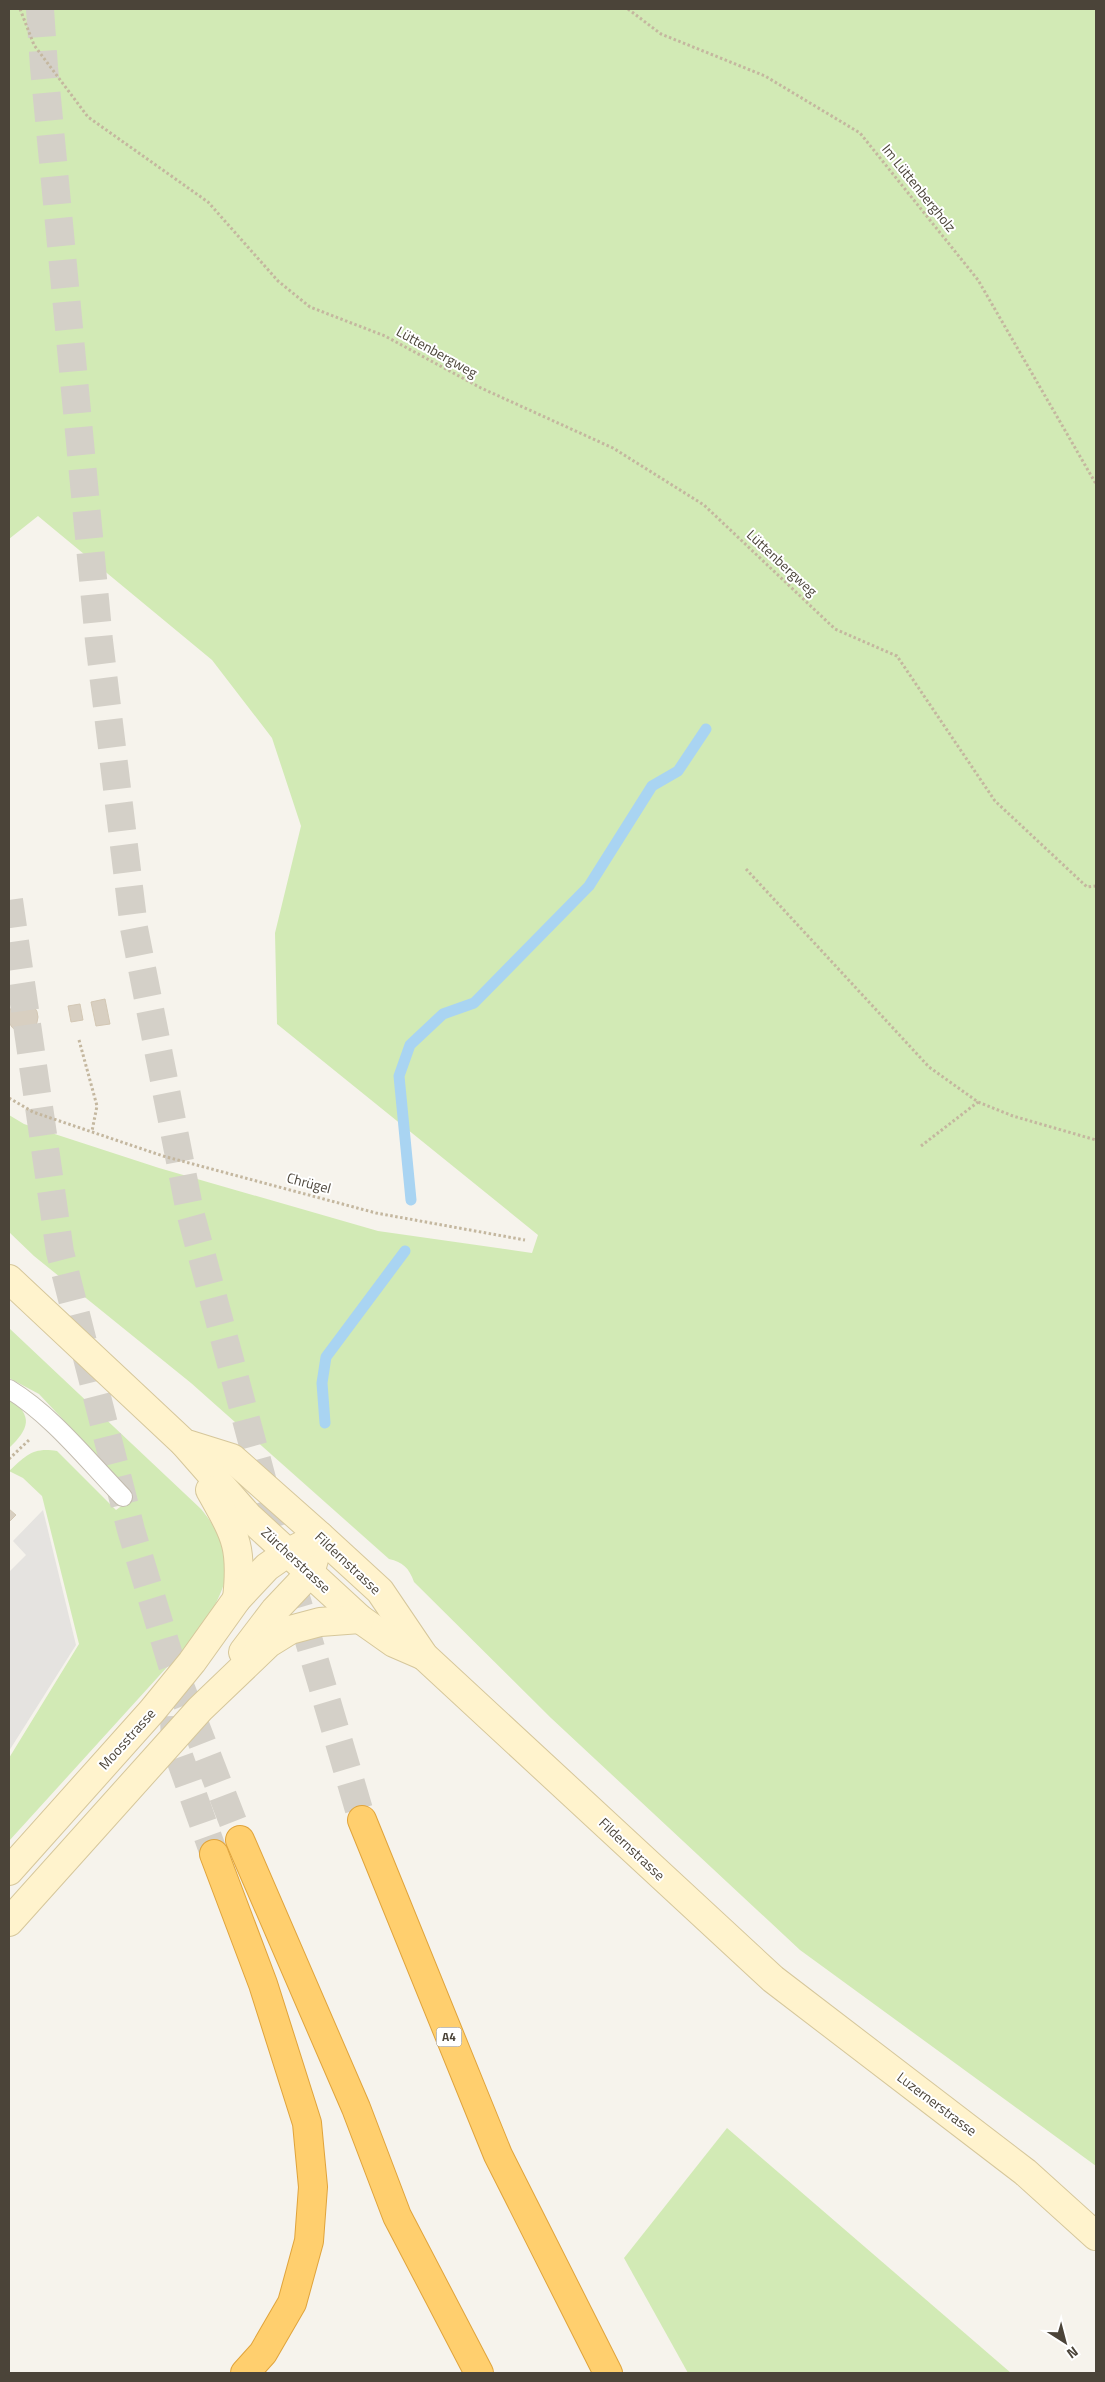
<svg xmlns="http://www.w3.org/2000/svg" width="1105" height="2382" font-family="'Titillium Web',sans-serif">
	<rect width="100%" height="100%" fill="#f6f3ec"/>
	<g fill="#d2eab5">
		<path d="M9,9H1096V2166L800,1950L551,1718L414,1582C409,1568 403,1562 389,1559L191,1383L34,1256L9,1232V1115L24,1124L159,1168L378,1231L532,1253L538,1235L277,1024L275,933L301,826L272,738L212,660L38,516L9,539Z"/>
		<path d="M9,1328L201,1509C241,1557 230,1584 198,1633L9,1841V1758L79,1644L42,1496L23,1478L9,1471C26,1456 32,1447 57,1451L116,1510L135,1496L39,1394L9,1378Z"/>
		<path d="M9,1398C34,1416 29,1429 9,1448Z"/>
		<path d="M727,2128L1011,2373H688L624,2258Z"/>
	</g>
	<path fill="#e5e3e0" d="M43,1510L76,1645L9,1751V1572L26,1555L13,1541Z"/>
	<g fill="none" stroke-linecap="round" stroke-linejoin="round">
		<g stroke="#a9d4f2" stroke-width="11">
			<path d="M411,1200L399,1076L410,1045L443,1014L474,1003L589,886L652,786L678,771L706,729"/>
			<path d="M325,1423L322,1383L326,1357L405,1251"/>
		</g>
	</g>
	<g fill="#d8cfc1" stroke="#d3c7b4">
		<path d="M105,999L110,1024L96,1026L91,1002Z"/>
		<circle cx="23" cy="1017" r="15"/>
		<path d="M80,1004L83,1020L71,1022L68,1006Z"/>
		<path d="M9,1509L16,1515L9,1522Z"/>
	</g>
	<g fill="none" stroke-linecap="round" stroke-linejoin="round">
		<g stroke="#d4d0c8" stroke-width="28" stroke-dasharray="28 14" stroke-linecap="butt">
			<path d="M40,9L44,67L99,641L134,928L190,1212L274,1523L362,1820"/>
			<path d="M9,900L60,1252L131,1530L172,1665L240,1840"/>
			<path d="M174,1716L175,1745L214,1854"/>
		</g>
		<g stroke="#c2bbae" stroke-width="20">
			<path id="service" d="M9,1389C53,1416 87,1460 123,1497"/>
		</g>
		<g stroke="#d6c79b" stroke-width="30">
			<g id="secondary">
				<path d="M9,1279L184,1443L232,1458L320,1536L380,1591L424,1656L773,1979L1025,2172L1096,2236"/>
				<path d="M184,1443L248,1516L360,1619L394,1643L424,1656"/>
				<path d="M210,1490C235,1535 243,1545 237,1599"/>
				<path d="M243,1652L275,1610L310,1573L315,1556"/>
				<path d="M9,1871L152,1711L192,1662L237,1599L267,1567L287,1553L320,1536"/>
				<path d="M9,1922L200,1709L269,1643L290,1630L320,1622L360,1619"/>
			</g>
		</g>
		<g stroke="#e0a43c" stroke-width="30">
			<g id="motorway">
				<path d="M362,1820L498,2155L608,2373"/>
				<path d="M240,1840L356,2108L397,2216L479,2373"/>
				<path d="M214,1854L263,1984L307,2123L313,2187L309,2241L292,2303L263,2353L245,2373"/>
			</g>
		</g>
		<g stroke="#c4b79f" stroke-width="3" stroke-dasharray="2.5 2.5" stroke-linecap="butt">
			<path d="M20,9L34,45L88,117L208,202L278,281L310,307L385,336L481,388L613,448L704,505L835,629L897,656L995,801L1087,887L1096,886"/>
			<path d="M628,9L661,34L765,76L860,133L978,280L1096,484"/>
			<path d="M746,869L929,1067L978,1102L1013,1116L1096,1140"/>
			<path d="M79,1040L97,1106L92,1131"/>
			<path d="M9,1098L33,1112L163,1156L376,1213L525,1240"/>
			<path d="M921,1146L978,1102"/>
			<path d="M9,1459L29,1440"/>
		</g>
		<use href="#service" stroke="#fff" stroke-width="18"/>
		<use href="#secondary" stroke="#fff3cd" stroke-width="28"/>
		<use href="#motorway" stroke="#ffcf6e" stroke-width="28"/>
	</g>
	<g text-anchor="middle" stroke-width="4" stroke-linejoin="round" paint-order="stroke">
		<rect fill="#fff" stroke="#817c74" stroke-width="1" x="436.5" y="2027.5" width="25" height="19" rx="4"/>
		<g font-size="12" font-weight="bold" fill="#4b4439">
			<text x="449" y="2041">A4</text>
		</g>
		<g font-size="14" fill="#4b4439" stroke="#fff">
			<text transform="translate(919 188) rotate(51)" y="5">Im Lüttenbergholz</text>
			<text transform="translate(437 352) rotate(29)" y="5">Lüttenbergweg</text>
			<text transform="translate(782 563) rotate(43)" y="5">Lüttenbergweg</text>
			<text transform="translate(309 1183) rotate(15)" y="5">Chrügel</text>
			<text transform="translate(296 1560) rotate(43)" y="5">Zürcherstrasse</text>
			<text transform="translate(348 1563) rotate(43)" y="5">Fildernstrasse</text>
			<text transform="translate(127 1739) rotate(-48)" y="5">Moosstrasse</text>
			<text transform="translate(632 1849) rotate(43)" y="5">Fildernstrasse</text>
			<text transform="translate(937 2104) rotate(37)" y="5">Luzernerstrasse</text>
		</g>
	</g>
	<rect width="1105" height="2382" fill="none" stroke="#4b4439" stroke-width="20"/>
	<g transform="translate(1065 2342) rotate(144)" stroke="#ffffff" stroke-width="4" paint-order="stroke">
	<path d="M0-4L9 19L0 12L-9 19Z" fill="#4b4439"/>
	<text y="-8" font-size="14" font-weight="bold" text-anchor="middle" fill="#4b4439">N</text>
	</g>
</svg>
